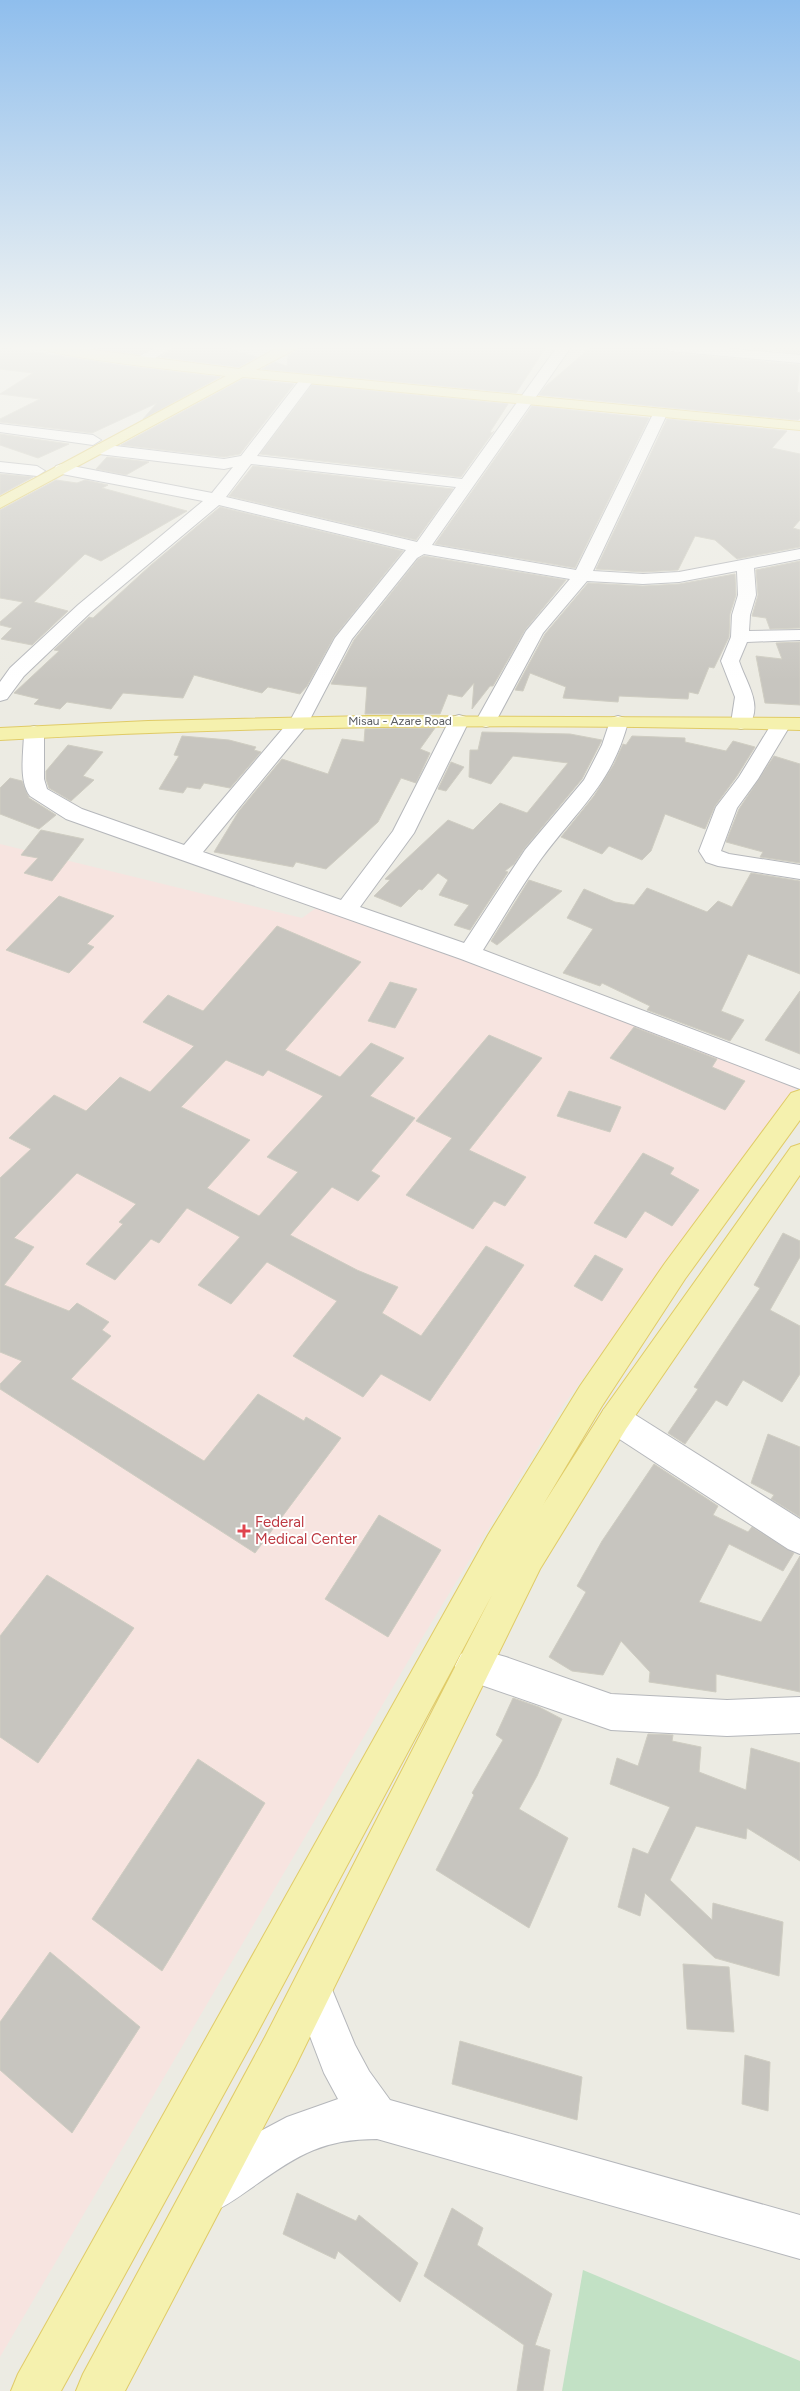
<svg xmlns="http://www.w3.org/2000/svg" width="800" height="2391" font-family="Figtree,sans-serif">
	<rect width="100%" height="100%" fill="#ecebe3"/>
	<path fill="#f7e4e0" d="M0,844L302,918L316,908L538,987L797,1087L565,1403L410,1658L0,2357Z"/>
	<path fill="#c2e1c5" d="M583,2270L800,2361V2391H562Z"/>
	<g fill="#c7c5bf" stroke="#cfcdc2" fill-rule="evenodd">
		<path d="M0,347L126,366L220,377L143,419L157,403L92,433L0,422V419L40,399L0,394L33,373L0,369Z"/>
		<path d="M100,347H154L139,354L97,349Z"/>
		<path d="M175,347H224L257,357L239,367L161,357Z"/>
		<path d="M298,347H546L516,393L262,369L275,362L287,366L288,355L295,352Z"/>
		<path d="M591,347H662L671,353L800,365L797,392L800,393V418L798,420L539,395L546,386Z"/>
		<path d="M751,348L777,350V348L800,349V353Z"/>
		<path d="M243,379L294,384L240,454L224,457L121,445Z"/>
		<path d="M312,385L508,404L490,432L492,433L494,431L461,477L260,454Z"/>
		<path d="M532,406L649,418L575,568L435,544Z"/>
		<path d="M667,419L787,431L772,448L800,454V520L793,528L800,530V547L737,559L715,540L695,536L678,570L643,572L596,569Z"/>
		<path d="M0,434L69,444L38,458L0,445Z"/>
		<path d="M107,457L149,462L126,475L96,469Z"/>
		<path d="M253,466L453,489L416,540L229,496Z"/>
		<path d="M0,474L33,477L0,495Z"/>
		<path d="M56,480L77,483L85,480L108,485L102,488L187,511L101,561L85,554L34,602L68,611L32,645L1,639L12,628L0,625V622L23,602L0,598V510Z"/>
		<path d="M220,507L403,551L334,637L307,686L300,694L268,687L262,693L194,675L183,698L123,693L111,709L67,702L60,709L34,704L39,699L14,693L59,651L54,650L89,617L93,618L151,565Z"/>
		<path d="M424,556L566,580L525,630L493,686H490L472,709L474,683L462,697L448,694L440,714H365L367,687L331,684L354,640L418,559Z"/>
		<path d="M800,561V628L770,629L766,618L752,616L758,595L756,570Z"/>
		<path d="M735,574L736,595L730,614L729,637L714,668L709,667L698,694L689,692L688,699L619,696L618,702L563,698L566,687L530,673L523,691L515,690L545,634L588,583L643,586L679,584Z"/>
		<path d="M800,642V705L765,703L756,656L782,659L776,643Z"/>
		<path d="M435,728L420,749L430,753L416,783L401,778L378,822L326,869L296,862L293,867L214,852L239,811L282,759L328,774L342,739L364,742L365,729Z"/>
		<path d="M482,732L570,734L602,740L582,779L524,849L514,864L505,871L508,872L470,930L454,925L469,905L439,895L448,880L438,873L422,890L419,889L401,907L374,896L390,880L385,879L448,820L473,830L500,803L527,813L568,763L513,756L491,784L469,777L470,750H478Z"/>
		<path d="M182,736L229,740L256,747L254,750L261,752L230,788L204,783L200,789L187,787L183,793L159,789L179,756L174,755Z"/>
		<path d="M632,736L685,738V742L726,751L733,741L755,747L737,776L715,806L705,829L665,814L651,851L642,860L609,846L602,854L561,837L594,796L614,764L623,744L626,745Z"/>
		<path d="M68,745L103,752L83,776L94,780L71,801L49,788L46,779V771Z"/>
		<path d="M774,756L800,764V863L760,857L763,852L726,842L739,809Z"/>
		<path d="M451,762L464,767L446,791L438,789Z"/>
		<path d="M10,778L22,781L29,798L56,815L39,829L0,814V788Z"/>
		<path d="M41,830L84,839L52,881L24,873L38,858L21,855Z"/>
		<path d="M751,873L800,881V974L748,954L721,1011L744,1020L730,1041L647,1010L650,1006L602,983L600,986L563,973L593,929L567,918L584,889L615,902L634,905L647,888L707,912L718,901L732,907Z"/>
		<path d="M529,880L562,891L497,945L491,941Z"/>
		<path d="M59,896L114,916L87,944L94,947L69,973L6,950Z"/>
		<path d="M277,926L361,962L285,1050L340,1077L371,1043L404,1058L370,1096L415,1118L371,1171L380,1176L358,1201L332,1187L290,1235L357,1270L398,1287L382,1313L421,1336L486,1246L524,1265L430,1401L381,1374L363,1397L293,1356L337,1301L267,1262L231,1304L198,1285L240,1237L187,1208L159,1243L151,1239L115,1280L86,1264L123,1224L119,1222L136,1204L77,1173L14,1238L34,1247L4,1285L69,1311L77,1303L109,1322L102,1330L111,1336L71,1379L204,1461L258,1394L304,1421L306,1417L341,1438L255,1553L0,1389V1384L22,1361L0,1352V1178L31,1149L9,1138L54,1095L86,1111L120,1077L150,1092L194,1046L143,1022L168,995L203,1011ZM226,1060L263,1076L268,1070L323,1096L267,1157L298,1172L259,1216L207,1188L250,1140L181,1107Z"/>
		<path d="M390,982L417,989L395,1028L368,1021Z"/>
		<path d="M800,991V1054L765,1040Z"/>
		<path d="M634,1027L717,1059L712,1067L745,1081L725,1110L610,1058Z"/>
		<path d="M489,1035L542,1058L469,1150L526,1177L505,1206L494,1201L473,1229L406,1195L452,1138L416,1121Z"/>
		<path d="M569,1091L621,1107L610,1132L557,1116Z"/>
		<path d="M643,1153L674,1168L670,1174L699,1190L672,1226L645,1211L626,1238L594,1223Z"/>
		<path d="M783,1233L800,1241V1257L770,1310L800,1326V1374L782,1402L743,1380L727,1406L716,1400L685,1444L668,1433L698,1389L694,1387L760,1288L754,1285Z"/>
		<path d="M595,1255L623,1269L602,1301L574,1286Z"/>
		<path d="M768,1434L800,1447V1517L771,1499L774,1495L751,1483Z"/>
		<path d="M654,1464L718,1506L713,1515L748,1532L752,1527L794,1553L783,1571L729,1544L699,1602L761,1622L800,1556V1692L716,1674V1692L649,1682L650,1672L621,1641L603,1675L572,1671L549,1657L586,1592L577,1586L602,1541Z"/>
		<path d="M379,1515L441,1550L388,1637L325,1599Z"/>
		<path d="M47,1575L134,1628L38,1763L0,1737V1636Z"/>
		<path d="M513,1698L539,1707L562,1719L537,1776L519,1809L568,1838L529,1928L436,1870L474,1795L472,1793L503,1740L496,1735Z"/>
		<path d="M648,1734L673,1735L672,1741L701,1747L699,1772L746,1790L751,1748L800,1763V1861L747,1828L746,1839L696,1826L670,1880L712,1920L713,1903L783,1922L779,1976L715,1958L645,1893L640,1916L618,1907L633,1848L648,1854L670,1807L610,1784L617,1758L638,1766Z"/>
		<path d="M198,1759L265,1803L162,1971L92,1919Z"/>
		<path d="M50,1952L140,2027L72,2133L0,2070V2022Z"/>
		<path d="M683,1964L729,1967L734,2032L687,2029Z"/>
		<path d="M460,2041L582,2077L577,2120L452,2084Z"/>
		<path d="M745,2055L770,2062L768,2111L742,2104Z"/>
		<path d="M297,2193L356,2221L359,2215L418,2263L400,2302L338,2251L335,2259L283,2234Z"/>
		<path d="M452,2208L483,2228L477,2245L552,2294L535,2345L550,2350L543,2391H517L524,2345L424,2276Z"/>
	</g>
	<g fill="none" stroke-linecap="round" stroke-linejoin="round">
		<g stroke="#b5b7bb" stroke-width="2">
			<g id="minor">
				<path d="M78,347H95L83,355H73L71,352Z"/>
				<path d="M157,347H173L144,365H134L132,362L134,359Z"/>
				<path d="M557,347H571L432,545L576,570L653,414L655,411H665L667,414L593,571L643,574L679,572L800,549V559L754,568L756,595L750,615L749,631L800,630V640L747,642L739,661C746,683 764,705 748,727L741,729L734,727L731,723L735,697L721,661L731,637L732,615L738,595L737,571L679,582L643,584L587,581L543,633L496,721L493,725L486,727L479,725L476,721L526,631L570,579L424,554L417,558L352,639L307,725L203,852L341,900L393,831L449,721L452,717L459,715L466,717L469,721L414,833L360,907L464,943L525,850L584,780L602,745L611,718L618,716L625,718L628,722C612,784 577,810 541,859C520,888 502,920 483,950L800,1070V1089L461,959L66,819L30,796C18,780 24,751 24,732L27,728L34,726L41,728L44,732V779L47,789L82,809L184,845L291,719L335,638L406,550L219,505L90,613L24,676L7,699L0,701V682L10,668L78,605L203,501L62,474L56,472L54,469L56,466L62,464L212,493L233,467L224,469L99,454L91,449L99,444L224,459L241,456L302,377L307,376L314,380L257,456L462,479ZM251,464L456,487L417,542L226,497Z"/>
				<path d="M664,347H712L800,355V363L671,351Z"/>
				<path d="M0,424L93,435L101,440L93,445L0,432Z"/>
				<path d="M0,462L37,466L45,471L37,476L0,472Z"/>
				<path d="M781,718L788,720L791,724L758,779L737,808L721,851L729,854L800,865V879L718,866L706,862L699,851L716,807L739,777L774,720Z"/>
				<path d="M615,1405L626,1409L800,1519V1554L788,1549L604,1429L599,1419L604,1409Z"/>
				<path d="M473,1648L506,1657L611,1694L727,1700L800,1697V1733L727,1736L611,1730L461,1678L455,1666L461,1654Z"/>
				<path d="M312,1969L326,1975L355,2045L369,2071L390,2100L800,2215V2259L377,2139C325,2139 299,2154 257,2184C242,2194 229,2205 212,2212L197,2205L190,2190L197,2175L255,2134L287,2117L338,2099L324,2073L292,1989L298,1975Z"/>
			</g>
		</g>
		<g stroke="#e0cb67" stroke-width="2">
			<g id="major">
				<path d="M39,347H70L239,369L279,347H296L294,350L256,370L800,422V430L243,377L0,508V497L226,376C202,373 47,357 39,347Z"/>
				<path d="M369,716L800,718V730C534,723 266,725 0,740V728L148,721Z"/>
				<path d="M800,1090V1120L685,1279L602,1406L543,1505L604,1409L791,1147L800,1144V1175L626,1429L540,1569L295,2067L125,2391H76L83,2374L265,2037L492,1595L254,2039L61,2391H11L18,2374L488,1535L580,1386L665,1263L791,1093Z"/>
			</g>
		</g>
		<use href="#minor" fill="#fff" fill-rule="evenodd"/>
		<use href="#major" fill="#f5f1ae" fill-rule="evenodd"/>
	</g>
	<linearGradient id="sky" x2="0" y2="1"><stop stop-color="#8fbeed"/><stop offset="0.51" stop-color="#f6f6f2"/><stop offset="1" stop-color="#f6f6f2" stop-opacity="0"/></linearGradient>
	<rect width="800" height="681" fill="url(#sky)"/>
	<path fill="#e0444e" stroke="#fff" stroke-width="2" d="M241.5 1523.5h5v5h5v5h-5v5h-5v-5h-5v-5h5z"/>
	<g text-anchor="middle" stroke-width="4" stroke-linejoin="round" paint-order="stroke">
		<g font-size="12" fill="#5b5d61" stroke="#fff">
			<text x="400" y="725">Misau - Azare Road</text>
		</g>
		<g font-size="15" fill="#be3a42" stroke="#fff" text-anchor="start">
			<text x="255" y="1527">Federal<tspan x="255" dy="17">Medical Center</tspan></text>
		</g>
	</g>
</svg>
